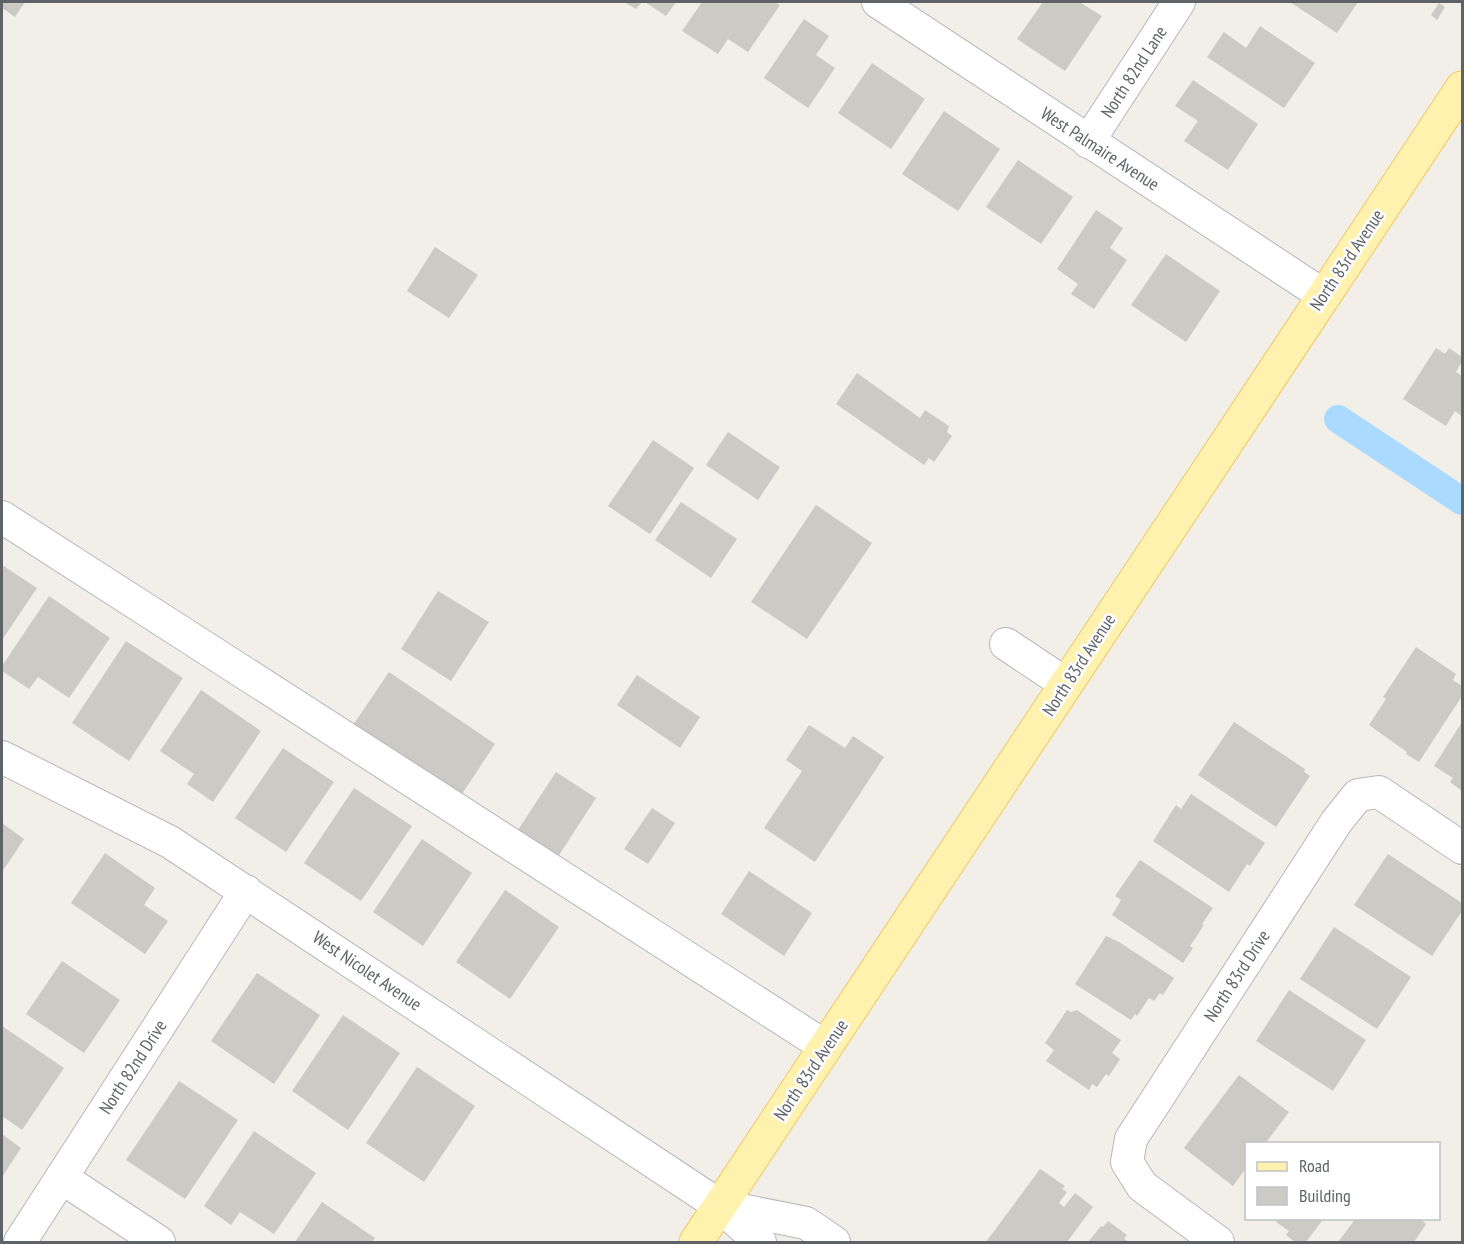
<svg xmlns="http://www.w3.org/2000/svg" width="1464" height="1244" font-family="'PT Sans Narrow',sans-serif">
	<rect width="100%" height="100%" fill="#f1efe8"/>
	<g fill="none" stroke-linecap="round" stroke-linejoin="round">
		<path stroke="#aadaff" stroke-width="28" d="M1338,419L1462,501"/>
	</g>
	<g fill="#cccac5">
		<path d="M2,2H25L15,17L2,8Z"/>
		<path d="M624,2H642L636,9Z"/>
		<path d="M645,2H676L666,16Z"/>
		<path d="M702,2H774L780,5L748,52L728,39L718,54L682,31Z"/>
		<path d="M1043,2H1079L1102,16L1065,71L1017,39Z"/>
		<path d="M1290,2H1358L1337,33Z"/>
		<path d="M1439,3L1445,7L1437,20L1431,15Z"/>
		<path d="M804,19L829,36L816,55L835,68L808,108L764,78Z"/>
		<path d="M1260,26L1315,63L1284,108L1207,57L1224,32L1246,48Z"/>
		<path d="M872,63L925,99L891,149L838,113Z"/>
		<path d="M1193,80L1258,124L1228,170L1184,141L1198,121L1175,106Z"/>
		<path d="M944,111L1000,149L958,211L902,174Z"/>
		<path d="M1018,160L1073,197L1041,244L986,207Z"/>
		<path d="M1096,210L1123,228L1110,248L1127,260L1094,309L1071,294L1078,284L1057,269Z"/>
		<path d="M435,247L478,275L449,318L407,291Z"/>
		<path d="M1166,254L1220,291L1186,342L1131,305Z"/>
		<path d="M1436,348L1445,354L1449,348L1462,357V361L1456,372L1462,376V416L1455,411L1446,426L1403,399Z"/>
		<path d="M857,373L920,418L925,410L949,426L947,432L952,436L934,462L929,458L924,465L836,404Z"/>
		<path d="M728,432L780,467L758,500L706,465Z"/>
		<path d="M653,440L694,468L650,534L608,506Z"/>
		<path d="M681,502L737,539L711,578L655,540Z"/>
		<path d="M816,505L872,543L807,639L751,602Z"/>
		<path d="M2,565L37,588L2,640Z"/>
		<path d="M438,591L489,622L451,681L401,649Z"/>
		<path d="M49,596L110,638L69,698L38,677L29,689L2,671V666Z"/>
		<path d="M126,641L183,678L129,761L72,723Z"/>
		<path d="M1416,647L1456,674L1453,680L1462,686V696L1419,762L1406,754L1407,752L1369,725L1386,699L1383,697Z"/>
		<path d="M389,672L495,744L456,803L349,731Z"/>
		<path d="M637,675L700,717L680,748L617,705Z"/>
		<path d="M201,690L261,731L213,802L187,784L194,774L160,751Z"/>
		<path d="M1234,722L1305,769L1304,772L1310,776L1276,827L1198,775Z"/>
		<path d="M1462,722V791L1450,782L1453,778L1434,766Z"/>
		<path d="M809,725L845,748L853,736L884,757L815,862L764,828L802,771L786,760Z"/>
		<path d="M283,748L334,782L286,852L235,818Z"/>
		<path d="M556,772L596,798L552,866L512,839Z"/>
		<path d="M354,788L412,826L361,901L304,863Z"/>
		<path d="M1191,794L1265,843L1250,866L1247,864L1229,892L1153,841L1176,805L1181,809Z"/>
		<path d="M652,808L675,823L648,864L624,849Z"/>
		<path d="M2,823L24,839L2,872Z"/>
		<path d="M422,839L472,873L423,946L373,912Z"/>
		<path d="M105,853L155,888L144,905L168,921L145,954L71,903Z"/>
		<path d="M1388,854L1462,903V911L1432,956L1354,905Z"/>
		<path d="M1140,860L1213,908L1202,924L1204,925L1190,946L1193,948L1183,963L1112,915L1121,900L1115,896Z"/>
		<path d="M749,871L812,913L784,956L721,914Z"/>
		<path d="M505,890L559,927L510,999L456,962Z"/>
		<path d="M1334,927L1411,977L1377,1029L1300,979Z"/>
		<path d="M1106,936L1119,942L1174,978L1163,995L1160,993L1154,1001L1149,998L1137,1016L1135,1014L1131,1020L1075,984Z"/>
		<path d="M62,961L120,1000L84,1053L26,1014Z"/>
		<path d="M257,973L320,1015L274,1084L211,1041Z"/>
		<path d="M1289,990L1366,1040L1333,1091L1256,1041Z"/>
		<path d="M1067,1010L1071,1012L1077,1010L1121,1040L1112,1053L1120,1059L1109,1076L1106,1074L1097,1087L1092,1084L1089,1090L1046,1061L1054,1050L1045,1043Z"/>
		<path d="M343,1015L400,1053L348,1130L292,1091Z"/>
		<path d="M2,1026L64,1068L22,1130L2,1116Z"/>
		<path d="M417,1067L475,1106L424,1182L366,1143Z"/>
		<path d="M1239,1075L1289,1112L1265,1144H1246V1168L1233,1186L1184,1148Z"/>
		<path d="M179,1081L238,1120L185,1199L126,1160Z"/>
		<path d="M254,1131L316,1173L274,1234L240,1212L231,1225L204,1206Z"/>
		<path d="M2,1134L21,1148L2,1177Z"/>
		<path d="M1040,1169L1065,1186L1062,1189L1067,1192L1059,1203L1064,1207L1075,1193L1093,1207L1067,1242H986Z"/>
		<path d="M322,1202L375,1238L372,1242H295Z"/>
		<path d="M1278,1218H1324L1306,1242H1295L1286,1235L1289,1231L1276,1222Z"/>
		<path d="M1356,1218H1419L1426,1224L1414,1242H1338Z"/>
		<path d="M1108,1221L1127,1235L1124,1239L1129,1242H1088L1101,1226L1103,1227Z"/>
	</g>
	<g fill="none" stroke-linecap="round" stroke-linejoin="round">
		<g stroke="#b5b8bc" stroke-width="34">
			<g id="minor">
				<path d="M878,2L1323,295"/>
				<path d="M1088,142L1179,2"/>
				<path d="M2,517L826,1047"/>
				<path d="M1006,644L1066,684"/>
				<path d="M2,757L170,842L720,1206L760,1242"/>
				<path d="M62,1178L159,1242"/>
				<path d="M721,1206L806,1223L834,1242"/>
				<path d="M20,1242L246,891"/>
				<path d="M1218,1242L1142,1186L1127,1162L1131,1139L1337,821L1358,795L1379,792L1462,848"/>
			</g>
		</g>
		<g stroke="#f2c960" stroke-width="35">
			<path id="major" d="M696,1242L1462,88"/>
		</g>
		<use href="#minor" stroke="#fff" stroke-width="32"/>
		<use href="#major" stroke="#fff2af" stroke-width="33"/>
	</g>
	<g text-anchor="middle" stroke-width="5" stroke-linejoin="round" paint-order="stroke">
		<g font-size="18" fill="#5f6368" stroke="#fff">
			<text transform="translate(1134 72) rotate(-57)" y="6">North 82nd Lane</text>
			<text transform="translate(1100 149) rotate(33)" y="6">West Palmaire Avenue</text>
			<text transform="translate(1347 260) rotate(-56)" y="6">North 83rd Avenue</text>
			<text transform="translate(1079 665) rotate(-57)" y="6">North 83rd Avenue</text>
			<text transform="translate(367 971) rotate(34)" y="6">West Nicolet Avenue</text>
			<text transform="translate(1237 976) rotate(-57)" y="6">North 83rd Drive</text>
			<text transform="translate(133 1067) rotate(-57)" y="6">North 82nd Drive</text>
			<text transform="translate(811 1070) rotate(-56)" y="6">North 83rd Avenue</text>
		</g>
	</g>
	<rect width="1464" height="1244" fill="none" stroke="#5f6368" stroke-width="6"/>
	<rect x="1245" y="1142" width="195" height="78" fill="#ffffff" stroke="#bfc1c3" stroke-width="1.5"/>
	<rect x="1257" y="1162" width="30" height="9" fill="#fff2af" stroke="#bfc1c3" stroke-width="1.5"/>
	<text x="1299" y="1172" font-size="18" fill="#5f6368">Road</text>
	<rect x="1257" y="1187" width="30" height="18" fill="#cccac5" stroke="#bfc1c3" stroke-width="1.5"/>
	<text x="1299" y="1202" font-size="18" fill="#5f6368">Building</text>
</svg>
